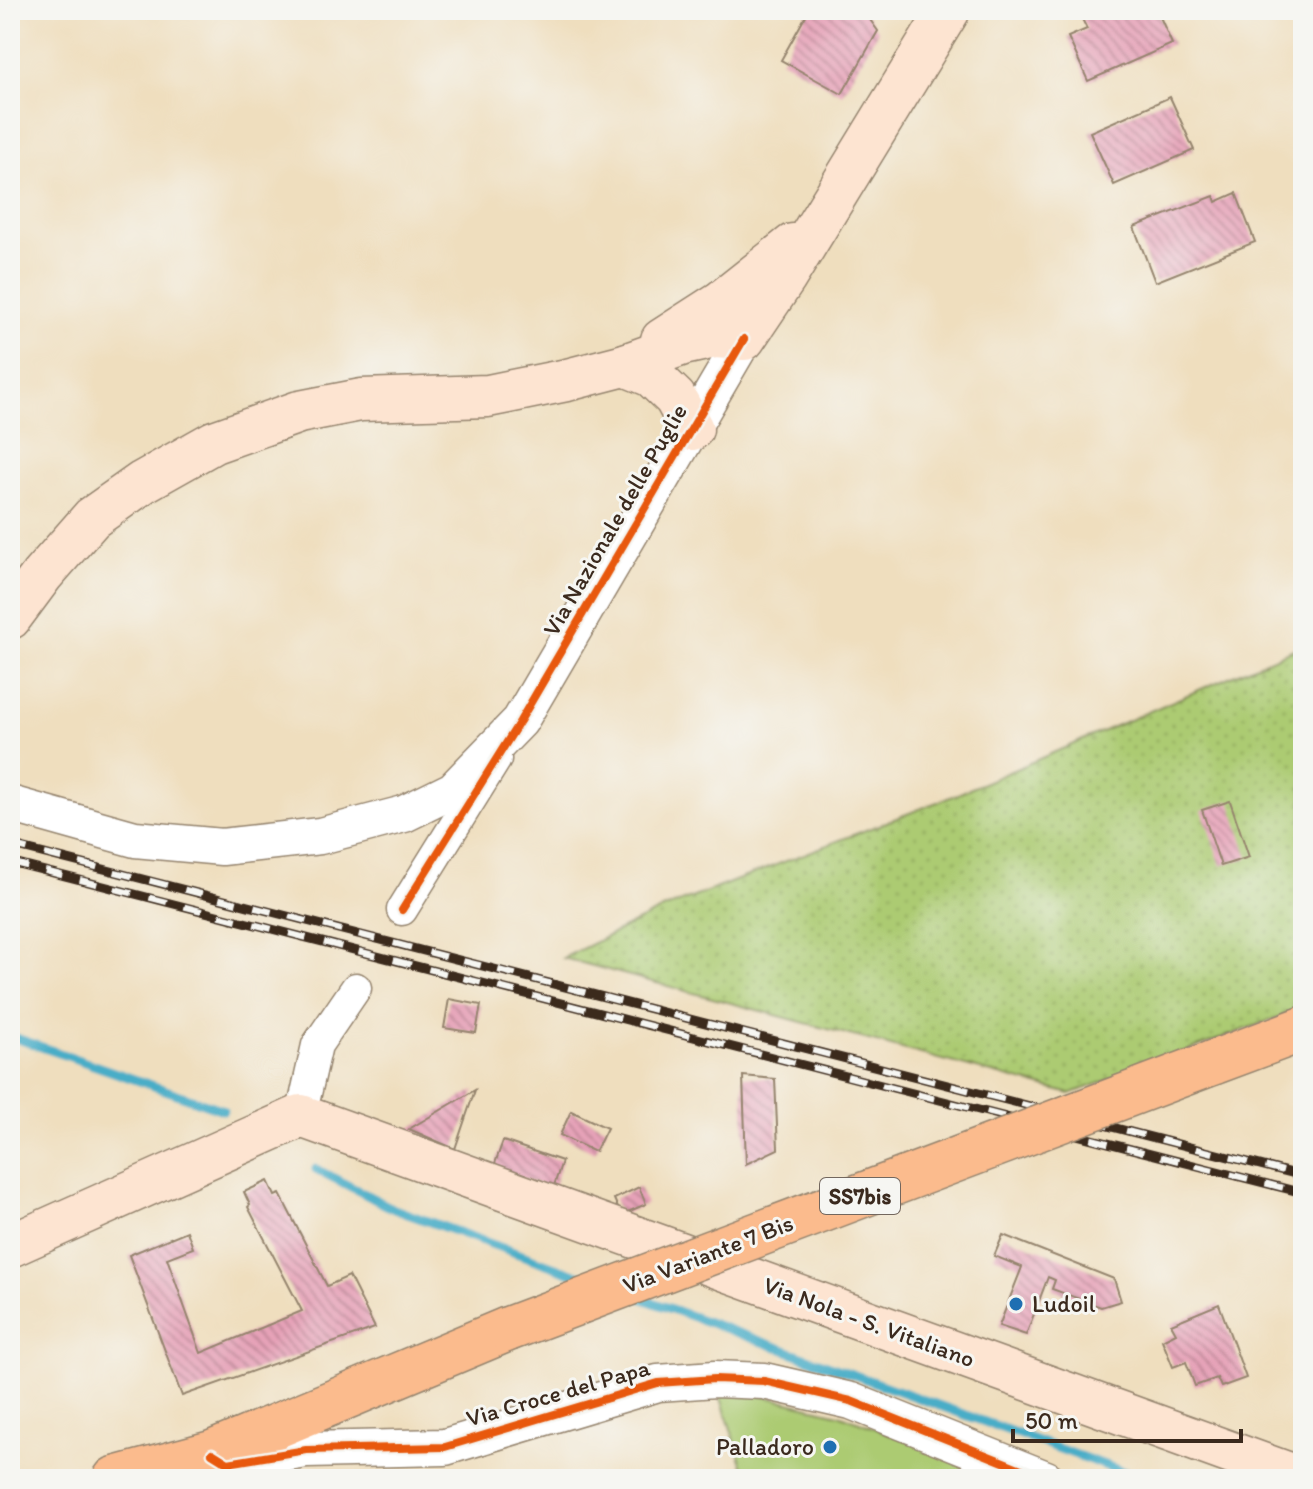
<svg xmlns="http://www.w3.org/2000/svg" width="1313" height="1489" font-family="Itim,sans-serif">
	<defs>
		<pattern id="grass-dots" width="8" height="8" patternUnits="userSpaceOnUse" patternTransform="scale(2)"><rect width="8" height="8" fill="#accb72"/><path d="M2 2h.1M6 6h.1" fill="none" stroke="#95ae62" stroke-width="1.8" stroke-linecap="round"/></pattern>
		<pattern id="building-back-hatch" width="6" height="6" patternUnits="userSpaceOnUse" patternTransform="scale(2)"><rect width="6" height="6" fill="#e6a2b8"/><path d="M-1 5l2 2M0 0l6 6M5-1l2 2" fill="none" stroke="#bc8495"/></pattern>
	</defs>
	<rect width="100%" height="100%" fill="#f6f6f2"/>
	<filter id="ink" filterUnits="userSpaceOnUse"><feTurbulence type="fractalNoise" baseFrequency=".0125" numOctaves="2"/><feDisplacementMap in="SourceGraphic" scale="16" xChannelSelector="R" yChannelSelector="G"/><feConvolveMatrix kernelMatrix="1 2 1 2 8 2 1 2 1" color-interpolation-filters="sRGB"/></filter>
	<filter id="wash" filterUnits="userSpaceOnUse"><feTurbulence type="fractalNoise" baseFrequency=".006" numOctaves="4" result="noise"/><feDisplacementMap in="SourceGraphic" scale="32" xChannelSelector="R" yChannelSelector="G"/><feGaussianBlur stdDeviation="1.8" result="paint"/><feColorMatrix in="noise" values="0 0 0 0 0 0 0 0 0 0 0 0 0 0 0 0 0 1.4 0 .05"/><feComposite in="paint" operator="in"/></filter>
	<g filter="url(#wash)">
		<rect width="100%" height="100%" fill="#efdebe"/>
		<path fill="url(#grass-dots)" stroke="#747a48" stroke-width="2" d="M1303,645V1008L1070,1094L563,958L663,909L953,796Z"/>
		<path fill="#accb72" stroke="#747a48" stroke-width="2" d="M755,1394L839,1414L1006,1479H747L720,1395Z"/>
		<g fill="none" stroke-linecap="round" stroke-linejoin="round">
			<g stroke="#48adc7" stroke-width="9">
				<path d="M10,1036L223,1110"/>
				<path d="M316,1169L394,1209L594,1281"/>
				<path d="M638,1297L1143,1479"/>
			</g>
		</g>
		<g id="blocks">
			<g fill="url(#building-back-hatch)">
				<path d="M809,10H863L878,31L842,94L781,60Z"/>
				<path d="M1092,10H1157L1172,44L1088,81L1068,37L1087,29L1080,15Z"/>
				<path d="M1170,97L1194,150L1114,185L1090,132Z"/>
				<path d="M1236,193L1255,242L1155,282L1134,227L1214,196L1216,202Z"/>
				<path d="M1230,801L1249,857L1221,866L1202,810Z"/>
				<path d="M449,999L481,1005L476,1033L444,1028Z"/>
				<path d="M743,1076L775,1079L778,1149L746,1164Z"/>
				<path d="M475,1090L455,1149L409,1129Z"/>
				<path d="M571,1111L607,1128L595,1152L560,1135Z"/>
				<path d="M503,1141L562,1161L553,1189L493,1169Z"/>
				<path d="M268,1181L275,1196L280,1194L327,1286L349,1276L375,1328L182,1396L129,1255L187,1231L193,1248L167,1258L201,1353L302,1311L248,1207L250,1205L244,1192Z"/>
				<path d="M639,1187L646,1204L621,1215L614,1199Z"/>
				<path d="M1003,1235L1114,1279L1121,1301L1101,1307L1052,1289L1055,1280L1048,1277L1026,1335L999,1326L1022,1267L994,1256Z"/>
				<path d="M1219,1304L1246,1378L1221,1387L1217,1378L1195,1386L1186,1362L1173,1367L1162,1340L1176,1333L1171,1324Z"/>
			</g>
		</g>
	</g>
	<g filter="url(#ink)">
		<use href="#blocks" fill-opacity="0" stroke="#95846e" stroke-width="2"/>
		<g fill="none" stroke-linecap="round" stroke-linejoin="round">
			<g stroke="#95846e" stroke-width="33">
				<g id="minor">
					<path d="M402,910L496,759"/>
					<path d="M301,1116L317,1045L356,988"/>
				</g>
			</g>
			<g stroke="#95846e" stroke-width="39">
				<g id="tertiary">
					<path d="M10,804L135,839L222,847L320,836L404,814L453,790L520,721L744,339"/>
					<path d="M214,1454L228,1463L306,1450L445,1447L658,1383L715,1379L764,1381L851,1401L1046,1479"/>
				</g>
			</g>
			<g stroke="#95846e" stroke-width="45">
				<g id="secondary">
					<path d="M662,340L721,302L793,245"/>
					<path d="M625,365L652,376L675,398L692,429"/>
					<path d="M10,618L42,575L92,518L143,482L214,442L299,412L361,400L488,396L567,380L625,365L683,344L715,337L744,339L785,278L949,10"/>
					<path d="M10,1246L301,1116L1303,1479"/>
				</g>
			</g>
			<g stroke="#95846e" stroke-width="47">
				<g id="primary">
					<path d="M1212,1063L1303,1029"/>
					<path d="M115,1479L212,1453L508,1329"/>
				</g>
			</g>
			<use href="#minor" stroke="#fff" stroke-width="30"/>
			<use href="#tertiary" stroke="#fff" stroke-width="36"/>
			<use href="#secondary" stroke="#fde4d1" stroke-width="42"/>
			<use href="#primary" stroke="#fbbb8d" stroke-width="44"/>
			<g stroke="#3b2a1e" stroke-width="9">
				<g id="rail">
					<path d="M10,845L1303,1176"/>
					<path d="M10,862L1303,1193"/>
				</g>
			</g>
			<use href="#rail" stroke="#f6f6f2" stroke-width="6" stroke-dasharray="18" stroke-linecap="butt"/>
			<g stroke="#95846e" stroke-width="47" stroke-linecap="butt">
				<path id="primary-bridge" d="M508,1329L1212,1063"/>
			</g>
			<use href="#primary-bridge" stroke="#fbbb8d" stroke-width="44"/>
			<g stroke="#f6f6f2" stroke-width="13">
				<g id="cycleway">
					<path d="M402,910L520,721L744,339"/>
					<path d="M212,1453L228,1463L306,1450L445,1447L658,1383L715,1379L764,1381L851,1401L1046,1479"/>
				</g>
			</g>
			<use href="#cycleway" stroke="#e8590c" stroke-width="8"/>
		</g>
	</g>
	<g fill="#1f6fb2" stroke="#f6f6f2" stroke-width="3">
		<circle cx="1016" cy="1304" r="8"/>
		<circle cx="830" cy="1447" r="8"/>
	</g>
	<g text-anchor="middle" stroke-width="6" stroke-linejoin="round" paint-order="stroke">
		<rect fill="#f6f6f2" stroke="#73675e" stroke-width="2" x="820" y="1178" width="80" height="36" rx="6"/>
		<g font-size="22" font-weight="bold" fill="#3b2a1e">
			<text x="860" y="1204">SS7bis</text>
		</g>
		<g font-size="24" fill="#3b2a1e" stroke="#f6f6f2">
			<text transform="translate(615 520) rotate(-60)" y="8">Via Nazionale delle Puglie</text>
			<text transform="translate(708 1254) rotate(-21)" y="8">Via Variante 7 Bis</text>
			<text transform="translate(869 1322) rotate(20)" y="8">Via Nola - S. Vitaliano</text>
			<text transform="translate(558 1393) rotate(-16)" y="8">Via Croce del Papa</text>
		</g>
		<g font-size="24" fill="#3b2a1e" stroke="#f6f6f2" text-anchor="start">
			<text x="1032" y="1312">Ludoil</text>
			<text x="814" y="1455" text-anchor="end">Palladoro</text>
		</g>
	</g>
	<rect width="1313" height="1489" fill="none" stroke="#f6f6f2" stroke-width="40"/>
	<path d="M1013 1429v12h228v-12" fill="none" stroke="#3b2a1e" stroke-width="4"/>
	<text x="1025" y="1429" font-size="24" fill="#3b2a1e" stroke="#f6f6f2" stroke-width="6" paint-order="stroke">50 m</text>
</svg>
